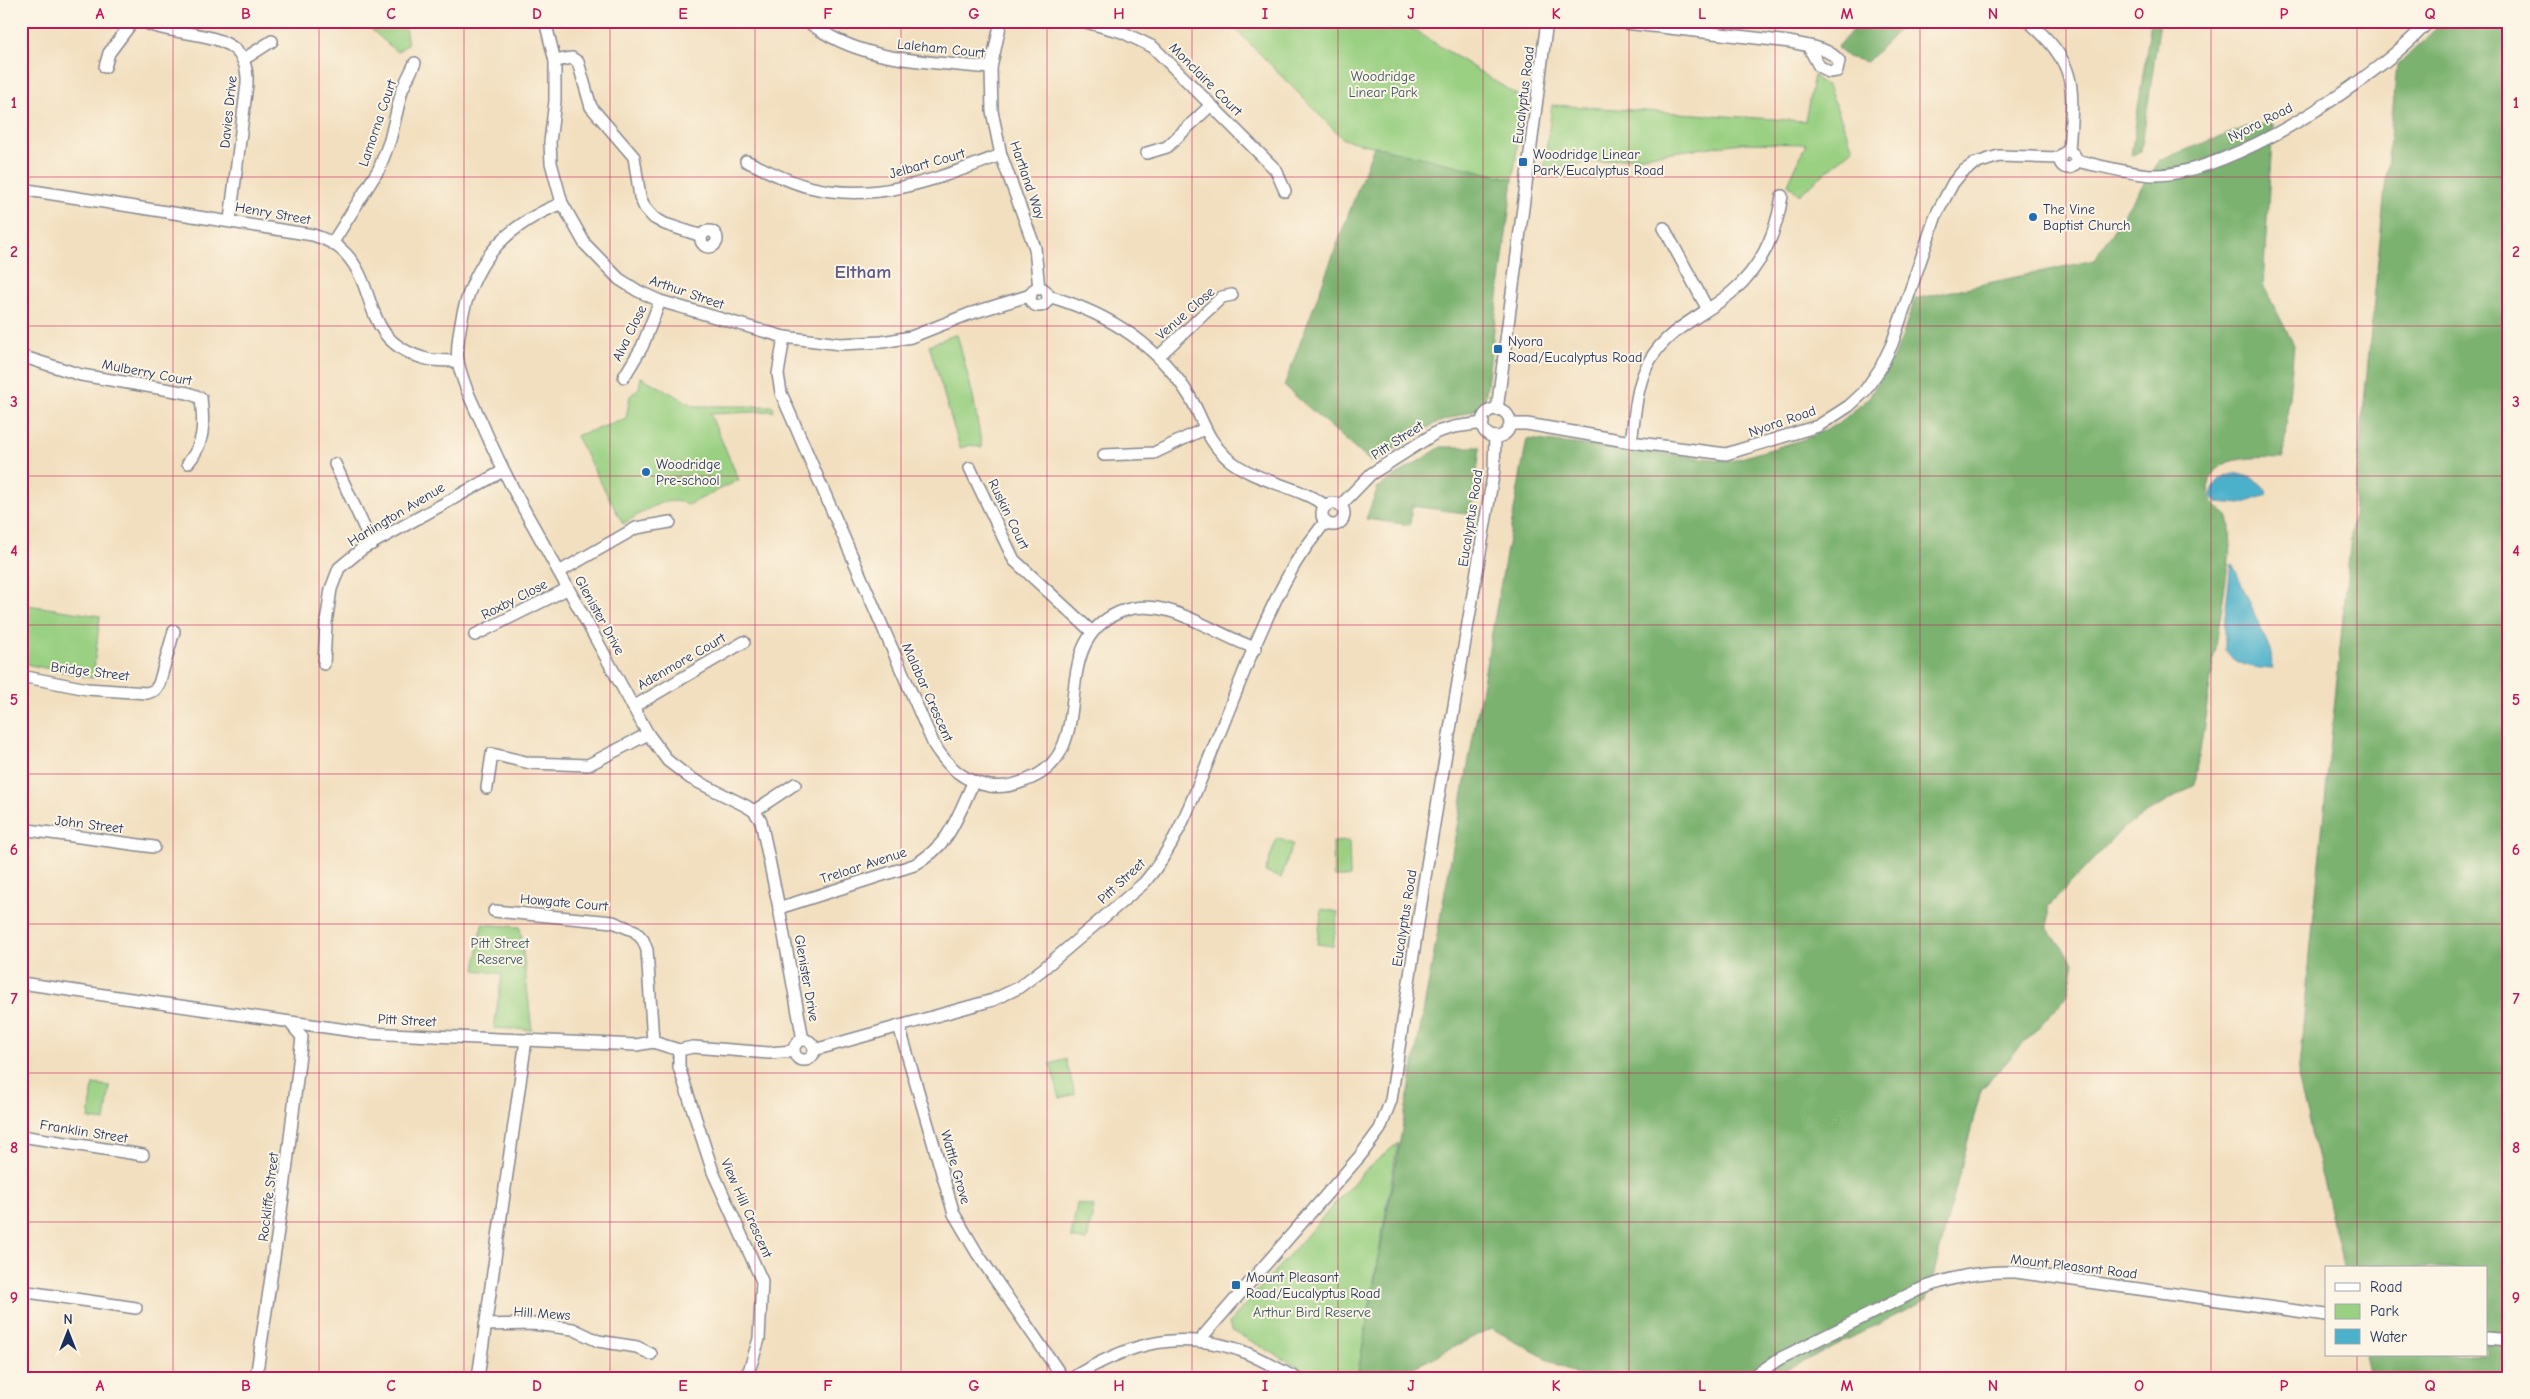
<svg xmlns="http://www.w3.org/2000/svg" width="2530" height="1399" font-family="'Comic Neue',sans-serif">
	<rect width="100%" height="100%" fill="#fcf5e5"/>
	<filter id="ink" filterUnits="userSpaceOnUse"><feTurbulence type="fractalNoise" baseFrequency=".02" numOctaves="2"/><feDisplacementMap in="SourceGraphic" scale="10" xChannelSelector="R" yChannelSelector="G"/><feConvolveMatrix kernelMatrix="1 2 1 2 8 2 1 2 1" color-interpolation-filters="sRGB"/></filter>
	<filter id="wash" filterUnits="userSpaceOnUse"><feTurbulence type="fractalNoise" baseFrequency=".0096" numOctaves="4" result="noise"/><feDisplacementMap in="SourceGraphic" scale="20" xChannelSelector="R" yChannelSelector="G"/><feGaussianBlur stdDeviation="1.12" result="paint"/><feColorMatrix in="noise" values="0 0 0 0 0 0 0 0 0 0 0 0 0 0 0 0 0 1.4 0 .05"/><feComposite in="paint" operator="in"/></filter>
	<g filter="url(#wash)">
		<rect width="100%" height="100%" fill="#f2dfbf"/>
		<g fill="#9ad082" stroke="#5a8070">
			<path d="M362,21H404L408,44L397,52Z"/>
			<path d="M1228,21H1400L1523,99L1513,180L1343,139Z"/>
			<path d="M1814,75L1819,81L1828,86L1853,149L1799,195L1788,184L1806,144L1741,143L1544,169L1552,105L1805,121Z"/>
			<path d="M957,334L973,396L982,448L971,445L960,448L929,345Z"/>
			<path d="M641,377L695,406H773L774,411L710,414L739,480L688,505C666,493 642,513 623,524L576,436L626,419L630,396L639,388Z"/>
			<path d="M21,604L100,616L93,678L21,663Z"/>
			<path d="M1277,838L1293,844L1281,878L1265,872Z"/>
			<path d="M1349,841L1350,877H1334L1333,842Z"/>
			<path d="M1322,909L1338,912L1333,946L1317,944Z"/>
			<path d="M482,924L520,927L532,1030L494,1028L502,974L475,970Z"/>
			<path d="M1066,1059L1075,1094L1060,1098L1050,1064Z"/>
			<path d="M93,1084L110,1086L105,1121L89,1119Z"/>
			<path d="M1398,1143L1357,1378H1318L1231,1330L1229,1323L1362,1173Z"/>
			<path d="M1077,1203L1094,1206L1087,1241L1071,1238Z"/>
		</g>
		<g fill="#7bb270" stroke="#4b7067">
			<path d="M1860,21H1907L1867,62L1848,57L1837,48Z"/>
			<path d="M2151,21H2160L2141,152L2131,155Z"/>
			<path d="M2444,21H2509V1378H2370L2365,1355H2486V1268H2344L2298,1077L2397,66Z"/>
			<path d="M2273,124L2263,285L2294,345L2283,458C2256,457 2198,454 2211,499C2214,506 2223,509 2227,516C2231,523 2230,538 2231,546L2195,784L2123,828L2048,907V929L2074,963L2067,996L1981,1090L1927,1300L1778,1374L1776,1378H1582L1491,1328L1393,1378H1357L1527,439L1731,461L1805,439L1838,424L1869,398L1897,351L1915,299L2094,260L2159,160L2252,125Z"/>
			<path d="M1374,146L1513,179L1485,401L1477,409L1434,424L1372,463L1284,386Z"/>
			<path d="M1441,447H1480L1472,514L1412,506L1410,525L1366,519L1378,487Z"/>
		</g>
		<g fill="#4cb1cb" stroke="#347094">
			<path d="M2234,473C2248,476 2258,479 2267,491L2266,495L2241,504L2217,502L2212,497C2212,484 2222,475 2234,473Z"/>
			<path d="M2231,564L2235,569L2271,652L2272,669C2255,668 2236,666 2225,650V617Z"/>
		</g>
	</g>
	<g filter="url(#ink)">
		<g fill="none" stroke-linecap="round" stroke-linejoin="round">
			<g stroke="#86878e" stroke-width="14">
				<g id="minor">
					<path d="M142,21C180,41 250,24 247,84L230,220"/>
					<path d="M545,21L555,61V101L550,142L551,163L562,203L585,244L619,279L638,291L660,301L784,337L840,344L882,342L911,337L969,314L1031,295"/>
					<path d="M807,21C860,63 927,61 991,68"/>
					<path d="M1001,21L991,68L992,111L1001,155L1035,248L1039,289"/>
					<path d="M1082,21L1122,32L1153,47L1276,170L1285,191"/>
					<path d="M1608,21L1790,42C1808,46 1828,47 1839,61L1837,71L1829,72L1819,66L1808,46"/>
					<path d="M2028,21C2080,66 2073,88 2069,151"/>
					<path d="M244,59L272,41"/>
					<path d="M555,61L572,58L578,62L591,107L634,157L640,197L645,208L654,218L665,224L702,236"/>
					<path d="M105,67L109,53L133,21"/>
					<circle cx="2068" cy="160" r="8"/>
					<path d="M1147,153L1167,147L1211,105"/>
					<path d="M746,161C766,170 788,182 809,187C877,204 939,178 1001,155"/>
					<path d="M2076,161C2099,165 2133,175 2155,175C2232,174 2378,78 2429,21"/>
					<path d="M21,189L313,235C326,239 337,244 346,254C379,290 361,339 423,358C434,362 447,360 458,361"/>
					<path d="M562,203C508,225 477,256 463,313C460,327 456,347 458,361C462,382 472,403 481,421C497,459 515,494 535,529C573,597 611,666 648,734L668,761L690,778L746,806L754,811L761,821L779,908L803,1040"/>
					<path d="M1664,228L1707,308"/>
					<circle cx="709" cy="239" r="8"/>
					<path d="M333,242L379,169L390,140L402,90L415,63"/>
					<circle cx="1039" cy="297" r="9"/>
					<path d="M1048,296C1107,313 1157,343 1190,397C1203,419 1206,439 1227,458C1256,483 1295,484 1326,506"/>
					<path d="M784,337L778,374L781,393L934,745C948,767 964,782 990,786C1003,788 1015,785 1027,780C1104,751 1042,645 1120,612C1167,593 1213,635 1256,648"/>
					<path d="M21,356L81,375L188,393L201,398C204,424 205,443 188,463"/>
					<path d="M1159,356L1222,297L1232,295"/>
					<path d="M624,377L642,347L660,301"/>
					<circle cx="1496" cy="423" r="14"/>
					<path d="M1497,410L1547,21"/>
					<path d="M1510,424H1527L1631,442L1726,454L1818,426L1849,406L1864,392L1880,369L1892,344L1936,215L1953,183L1962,172L1974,164L1999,156L2060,158"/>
					<path d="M1631,442C1635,415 1636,384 1650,360C1669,327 1704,316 1732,292C1762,267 1776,234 1782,196"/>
					<path d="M1104,455L1154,453L1204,429"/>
					<path d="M335,464L372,544"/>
					<path d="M970,468L1014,560L1091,631"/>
					<circle cx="1333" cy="514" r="11"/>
					<path d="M1340,506L1371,474L1437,432L1454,427L1483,423"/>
					<path d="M559,572L636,528L670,522"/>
					<path d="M475,635L567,589"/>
					<path d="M324,664L326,623L331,589L339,568L362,549L503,471"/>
					<path d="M21,676L87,689L147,693L155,690L159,684L174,631"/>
					<path d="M633,707L744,642"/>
					<path d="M487,788L492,754L530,763L588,765L648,734"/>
					<path d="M754,811L795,784"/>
					<path d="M21,829L154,847"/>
					<path d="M779,908L914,865C950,845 956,819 973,783"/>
					<path d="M494,911L613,922L635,931L643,940L647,950L653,1042"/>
					<path d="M21,983L367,1033L636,1045L653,1042L679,1050L693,1047L769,1053L793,1051"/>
					<path d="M899,1026L954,1214L977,1253L1063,1378"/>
					<circle cx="804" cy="1050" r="10"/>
					<path d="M679,1050V1067L713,1172L762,1281L759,1339L749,1371L742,1378"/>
					<path d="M814,1050L993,1000L1018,988L1043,969L1144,883C1177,845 1194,795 1213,749C1238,689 1260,625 1292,569C1301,552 1314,537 1325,522"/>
					<path d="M21,1136L143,1155"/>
					<path d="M21,1291L136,1308"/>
					<path d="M485,1325L533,1324L573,1329L598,1341L637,1347L651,1354"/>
					<path d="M2486,1338L2509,1340"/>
					<path d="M1202,1341L1204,1335L1360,1156L1380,1129L1391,1100L1425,877L1494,470L1495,437"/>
					<path d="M256,1378L283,1197L302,1037L290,1023"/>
					<path d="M478,1378L526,1040"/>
					<path d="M1072,1378C1124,1346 1172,1330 1233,1348C1254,1354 1275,1368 1296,1378"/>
					<path d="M1751,1378L1779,1359L1916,1291C1950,1277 1979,1271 2016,1272L2326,1315"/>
				</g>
			</g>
			<use href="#minor" stroke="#fff" stroke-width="11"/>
		</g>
	</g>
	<path fill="none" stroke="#c2185b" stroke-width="1" stroke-opacity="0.55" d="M173,21V1378M319,21V1378M464,21V1378M610,21V1378M755,21V1378M901,21V1378M1047,21V1378M1192,21V1378M1338,21V1378M1483,21V1378M1629,21V1378M1775,21V1378M1920,21V1378M2066,21V1378M2211,21V1378M2357,21V1268M21,177H2509M21,326H2509M21,476H2509M21,625H2509M21,774H2509M21,924H2509M21,1073H2509M21,1222H2509M2357,1355V1378"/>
	<g fill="#1f6fb2" stroke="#fcf5e5" stroke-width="2">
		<rect x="1518" y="157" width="10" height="10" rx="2.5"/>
		<circle cx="2033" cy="217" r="5"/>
		<rect x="1493" y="344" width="10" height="10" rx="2.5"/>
		<circle cx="646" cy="472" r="5"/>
		<rect x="1231" y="1280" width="10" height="10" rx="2.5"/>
	</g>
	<g text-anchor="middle" stroke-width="4" stroke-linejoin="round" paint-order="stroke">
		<g font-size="14" fill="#1b2f5e" stroke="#fcf5e5">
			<text transform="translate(941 48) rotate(6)" y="5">Laleham Court</text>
			<text transform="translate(1206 79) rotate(45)" y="5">Monclaire Court</text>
			<text transform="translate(1523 95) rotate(-83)" y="5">Eucalyptus Road</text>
			<text transform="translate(228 112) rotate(-84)" y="5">Davies Drive</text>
			<text transform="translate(2260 122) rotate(-27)" y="5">Nyora Road</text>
			<text transform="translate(377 123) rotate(-71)" y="5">Lamorna Court</text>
			<text transform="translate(927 163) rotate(-16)" y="5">Jelbart Court</text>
			<text transform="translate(1028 180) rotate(71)" y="5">Hartland Way</text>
			<text transform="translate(273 213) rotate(10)" y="5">Henry Street</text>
			<text transform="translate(687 292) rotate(19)" y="5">Arthur Street</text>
			<text transform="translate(1185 313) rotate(-41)" y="5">Venue Close</text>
			<text transform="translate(629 333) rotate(-64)" y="5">Alva Close</text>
			<text transform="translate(147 372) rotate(11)" y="5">Mulberry Court</text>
			<text transform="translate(1782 421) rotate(-19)" y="5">Nyora Road</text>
			<text transform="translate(1397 440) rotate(-33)" y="5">Pitt Street</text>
			<text transform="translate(396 514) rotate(-31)" y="5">Harlington Avenue</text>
			<text transform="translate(1009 514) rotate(64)" y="5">Ruskin Court</text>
			<text transform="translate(1470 518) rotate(-81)" y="5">Eucalyptus Road</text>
			<text transform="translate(514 599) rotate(-27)" y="5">Roxby Close</text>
			<text transform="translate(600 615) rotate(61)" y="5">Glenister Drive</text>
			<text transform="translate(681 661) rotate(-30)" y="5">Adenmore Court</text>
			<text transform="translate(90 671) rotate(7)" y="5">Bridge Street</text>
			<text transform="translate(928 692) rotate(66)" y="5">Malabar Crescent</text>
			<text transform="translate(89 824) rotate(7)" y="5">John Street</text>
			<text transform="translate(863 865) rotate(-18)" y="5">Treloar Avenue</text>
			<text transform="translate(1121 881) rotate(-43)" y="5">Pitt Street</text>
			<text transform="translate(564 902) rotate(5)" y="5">Howgate Court</text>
			<text transform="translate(1404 918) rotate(-81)" y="5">Eucalyptus Road</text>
			<text transform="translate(807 978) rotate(80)" y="5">Glenister Drive</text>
			<text transform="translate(407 1020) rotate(3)" y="5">Pitt Street</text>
			<text transform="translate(84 1131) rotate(9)" y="5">Franklin Street</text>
			<text transform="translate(956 1167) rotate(74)" y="5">Wattle Grove</text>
			<text transform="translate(268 1197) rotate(-83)" y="5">Rockliffe Street</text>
			<text transform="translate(747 1208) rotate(66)" y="5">View Hill Crescent</text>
			<text transform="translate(2074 1266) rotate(7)" y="5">Mount Pleasant Road</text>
			<text transform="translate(542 1313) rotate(4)" y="5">Hill Mews</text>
		</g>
		<g font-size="14" fill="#3b5767" stroke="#fcf5e5">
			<text x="1383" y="81">Woodridge<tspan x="1383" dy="16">Linear Park</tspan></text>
			<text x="500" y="948">Pitt Street<tspan x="500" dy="16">Reserve</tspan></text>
			<text x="1312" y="1317">Arthur Bird Reserve</text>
		</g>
		<g font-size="14" fill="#1b2f5e" stroke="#fcf5e5" text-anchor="start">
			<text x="1533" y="159">Woodridge Linear<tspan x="1533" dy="16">Park/Eucalyptus Road</tspan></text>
			<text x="2043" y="214">The Vine<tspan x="2043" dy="16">Baptist Church</tspan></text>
			<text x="1508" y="346">Nyora<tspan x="1508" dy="16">Road/Eucalyptus Road</tspan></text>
			<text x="656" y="469">Woodridge<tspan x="656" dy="16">Pre-school</tspan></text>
			<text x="1246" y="1282">Mount Pleasant<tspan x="1246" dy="16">Road/Eucalyptus Road</tspan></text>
		</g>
		<g font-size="19" font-weight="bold" fill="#5c5b8f" stroke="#fcf5e5">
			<text x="863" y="278">Eltham</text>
		</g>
	</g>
	<rect width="2530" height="1399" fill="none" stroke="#fcf5e5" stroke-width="55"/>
	<rect x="2325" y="1266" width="162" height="90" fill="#fcf5e5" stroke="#a2a6af"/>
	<rect x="2335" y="1283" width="25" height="8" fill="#ffffff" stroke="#a2a6af"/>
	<text x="2370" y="1292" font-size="15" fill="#1b2f5e">Road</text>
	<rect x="2335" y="1304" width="25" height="15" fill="#9ad082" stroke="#a2a6af"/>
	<text x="2370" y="1316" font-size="15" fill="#1b2f5e">Park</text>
	<rect x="2335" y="1329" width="25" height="15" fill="#4cb1cb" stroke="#a2a6af"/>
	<text x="2370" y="1342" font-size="15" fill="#1b2f5e">Water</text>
	<g transform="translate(68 1332)" stroke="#fcf5e5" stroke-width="4" paint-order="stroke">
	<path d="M0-4L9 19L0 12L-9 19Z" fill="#1b2f5e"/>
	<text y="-8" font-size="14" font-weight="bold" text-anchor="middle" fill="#1b2f5e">N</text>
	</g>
	<rect x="28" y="28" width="2474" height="1344" fill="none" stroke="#c2185b" stroke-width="2"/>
	<g font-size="16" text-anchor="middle" font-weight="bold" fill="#c2185b">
		<text x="100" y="19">A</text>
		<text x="246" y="19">B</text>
		<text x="391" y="19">C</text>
		<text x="537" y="19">D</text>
		<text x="683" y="19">E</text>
		<text x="828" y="19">F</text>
		<text x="974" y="19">G</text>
		<text x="1119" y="19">H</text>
		<text x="1265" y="19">I</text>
		<text x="1411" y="19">J</text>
		<text x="1556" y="19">K</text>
		<text x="1702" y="19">L</text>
		<text x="1847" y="19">M</text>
		<text x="1993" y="19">N</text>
		<text x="2139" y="19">O</text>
		<text x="2284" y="19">P</text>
		<text x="2430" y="19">Q</text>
		<text x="14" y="108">1</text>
		<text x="2516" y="108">1</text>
		<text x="14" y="257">2</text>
		<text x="2516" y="257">2</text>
		<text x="14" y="407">3</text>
		<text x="2516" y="407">3</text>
		<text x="14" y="556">4</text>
		<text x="2516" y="556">4</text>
		<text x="14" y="705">5</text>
		<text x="2516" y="705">5</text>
		<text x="14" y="855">6</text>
		<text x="2516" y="855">6</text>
		<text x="14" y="1004">7</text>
		<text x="2516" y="1004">7</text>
		<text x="14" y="1153">8</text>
		<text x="2516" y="1153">8</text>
		<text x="14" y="1303">9</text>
		<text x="2516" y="1303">9</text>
		<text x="100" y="1391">A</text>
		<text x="246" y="1391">B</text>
		<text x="391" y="1391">C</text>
		<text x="537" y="1391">D</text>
		<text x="683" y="1391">E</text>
		<text x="828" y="1391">F</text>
		<text x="974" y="1391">G</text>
		<text x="1119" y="1391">H</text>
		<text x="1265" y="1391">I</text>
		<text x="1411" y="1391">J</text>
		<text x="1556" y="1391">K</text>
		<text x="1702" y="1391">L</text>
		<text x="1847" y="1391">M</text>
		<text x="1993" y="1391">N</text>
		<text x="2139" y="1391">O</text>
		<text x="2284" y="1391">P</text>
		<text x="2430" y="1391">Q</text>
	</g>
</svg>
